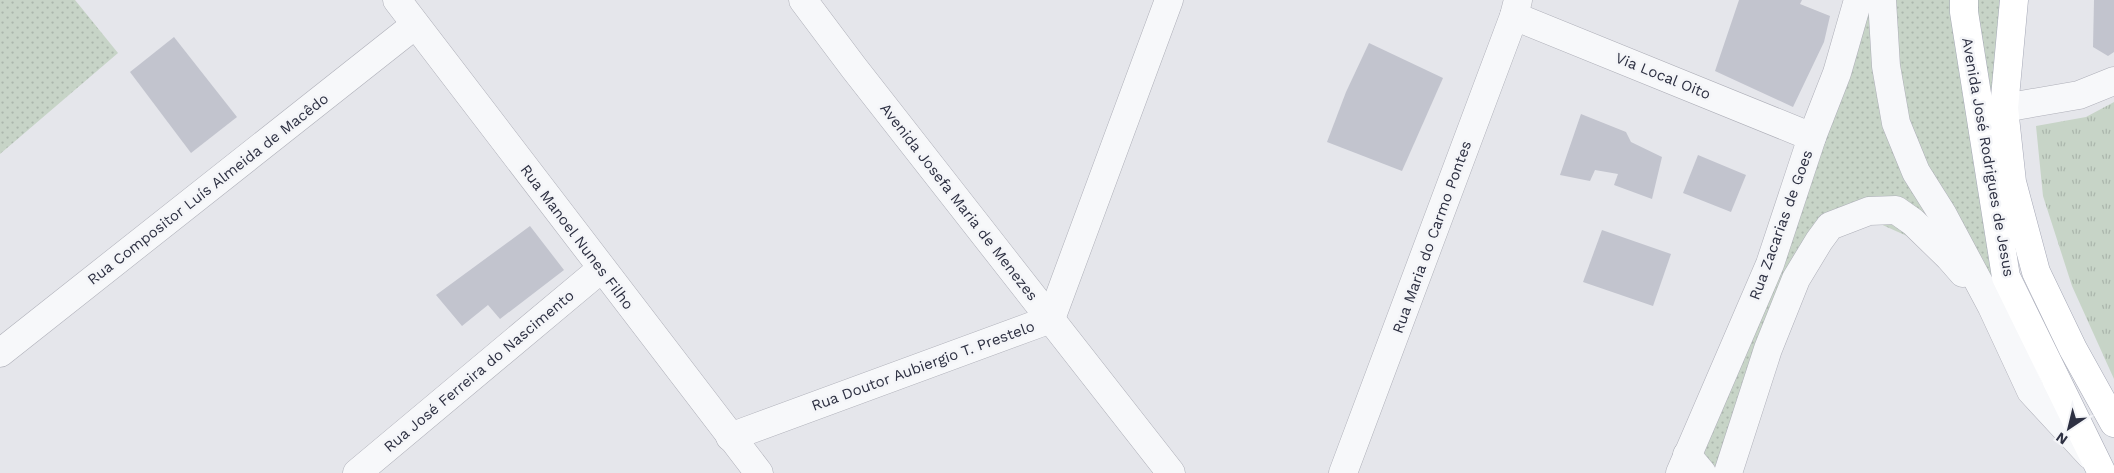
<svg xmlns="http://www.w3.org/2000/svg" width="2114" height="473" font-family="'Work Sans',sans-serif">
	<defs>
		<pattern id="grass-dots" width="8" height="8" patternUnits="userSpaceOnUse" patternTransform="scale(1.25)"><rect width="8" height="8" fill="#c7d4c7"/><path d="M2 2h.1M6 6h.1" fill="none" stroke="#abb6ac" stroke-width="1.8" stroke-linecap="round"/></pattern>
		<pattern id="park-tufts" width="24" height="20" patternUnits="userSpaceOnUse" patternTransform="scale(1.25)"><rect width="24" height="20" fill="#c7d4c7"/><path d="M3 7l-1-3M5 7V3M7 7l1-3M15 17l-1-3M17 17v-4M19 17l1-3" fill="none" stroke="#abb6ac"/></pattern>
	</defs>
	<rect width="100%" height="100%" fill="#e5e6eb"/>
	<g fill="url(#grass-dots)">
		<path d="M0,0H75L118,53L0,154Z"/>
		<path d="M1858,0H2014L2000,238L2096,462L2031,391L1992,307L1935,262L1907,236L1878,223L1847,226L1821,243L1728,473H1680Z"/>
	</g>
	<path fill="url(#park-tufts)" d="M2114,102V379L2072,286L2043,196L2036,126L2086,117Z"/>
	<g fill="#c2c4ce">
		<path d="M1739,0H1802L1800,4L1830,16L1824,42L1793,107L1715,71Z"/>
		<path d="M2094,0H2114V52L2108,56L2093,47Z"/>
		<path d="M174,37L237,117L191,153L130,72Z"/>
		<path d="M1369,43L1443,78L1402,171L1327,142L1346,92Z"/>
		<path d="M1581,114L1626,132L1631,142L1662,157L1652,199L1614,185L1618,174L1595,170L1590,181L1560,175Z"/>
		<path d="M1698,155L1746,175L1731,212L1683,193Z"/>
		<path d="M530,226L564,270L500,319L488,305L462,326L436,295Z"/>
		<path d="M1602,230L1671,254L1653,306L1583,282Z"/>
	</g>
	<g fill="none" stroke-linecap="round" stroke-linejoin="round">
		<g stroke="#aeafb8" stroke-width="29">
			<g id="minor">
				<path d="M803,0L854,68L1171,473"/>
				<path d="M1514,16L1812,137"/>
				<path d="M2004,108L2079,95L2114,81"/>
				<path d="M0,353L415,25"/>
				<path d="M730,437L1051,319L1169,0"/>
				<path d="M1687,455L1702,473"/>
				<path d="M357,473L601,269"/>
				<path d="M1343,473L1514,16L1518,0"/>
			</g>
		</g>
		<g stroke="#aeafb8" stroke-width="29">
			<g id="tertiary">
				<path d="M397,0L759,473"/>
				<path d="M1882,0L1886,66L1896,123L1916,172L1943,215L1992,307L2031,391L2090,455"/>
				<path d="M1680,473L1770,264L1812,137L1837,73L1858,0"/>
				<path d="M1728,473L1768,349L1796,279L1819,241L1830,226L1869,211L1896,210L1913,222L1949,257L1963,273"/>
			</g>
		</g>
		<g stroke="#a5a8b6" stroke-width="29">
			<g id="primary">
				<path d="M1964,0V12L2006,277L2102,473"/>
				<path d="M2014,0L2004,108L2012,182L2036,272L2073,349L2114,423"/>
			</g>
		</g>
		<use href="#minor" stroke="#f7f8fa" stroke-width="28"/>
		<use href="#tertiary" stroke="#f7f8fa" stroke-width="28"/>
		<use href="#primary" stroke="#fff" stroke-width="28"/>
	</g>
	<g text-anchor="middle" stroke-width="5" stroke-linejoin="round" paint-order="stroke">
		<g font-size="15" fill="#2d3042" stroke="#f4f5f8">
			<text transform="translate(1663 76) rotate(22)" y="5">Via Local Oito</text>
			<text transform="translate(1988 157) rotate(80)" y="5">Avenida José Rodrigues de Jesus</text>
			<text transform="translate(208 189) rotate(-38)" y="5">Rua Compositor Luís Almeida de Macêdo</text>
			<text transform="translate(959 202) rotate(52)" y="5">Avenida Josefa Maria de Menezes</text>
			<text transform="translate(1781 225) rotate(-70)" y="5">Rua Zacarias de Goes</text>
			<text transform="translate(577 237) rotate(53)" y="5">Rua Manoel Nunes Filho</text>
			<text transform="translate(1432 237) rotate(-70)" y="5">Rua Maria do Carmo Pontes</text>
			<text transform="translate(923 366) rotate(-20)" y="5">Rua Doutor Aubiergio T. Prestelo</text>
			<text transform="translate(479 371) rotate(-40)" y="5">Rua José Ferreira do Nascimento</text>
		</g>
	</g>
	<g transform="translate(2069 428) rotate(215)" stroke="#f4f5f8" stroke-width="4" paint-order="stroke">
	<path d="M0-4L9 19L0 12L-9 19Z" fill="#2d3042"/>
	<text y="-8" font-size="14" font-weight="bold" text-anchor="middle" fill="#2d3042">N</text>
	</g>
</svg>
